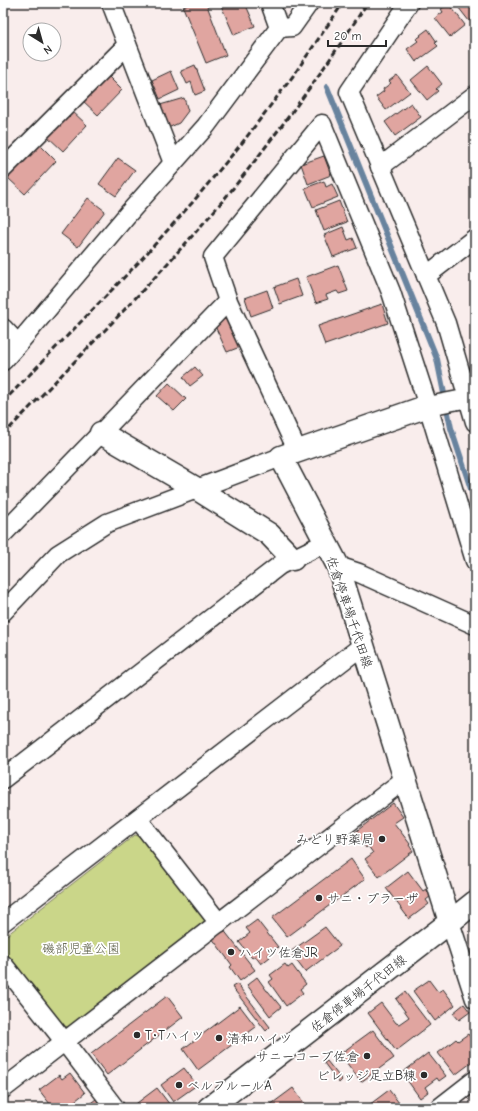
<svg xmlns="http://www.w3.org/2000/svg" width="478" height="1111" font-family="'Comic Neue','Klee One',sans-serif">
	<rect width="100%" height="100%" fill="#f9edec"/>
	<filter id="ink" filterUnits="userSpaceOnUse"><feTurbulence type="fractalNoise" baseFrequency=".025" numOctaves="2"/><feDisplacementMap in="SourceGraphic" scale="8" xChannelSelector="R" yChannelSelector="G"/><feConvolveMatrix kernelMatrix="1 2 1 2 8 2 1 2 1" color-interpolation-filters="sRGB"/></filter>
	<g filter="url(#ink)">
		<path fill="#cad689" stroke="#7a805a" d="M135,835L149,839L203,908L205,921L71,1027L61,1026L3,954V938Z"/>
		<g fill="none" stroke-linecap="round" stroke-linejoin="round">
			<path stroke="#68839e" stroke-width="6" d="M327,87L437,359L451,428L475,501"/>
		</g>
		<g fill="#e0a5a0" stroke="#2b2b2b">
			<path d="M193,3H206L226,55L206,63L183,7Z"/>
			<path d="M220,3H245L255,26L234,35Z"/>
			<path d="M455,3H475V17L469,21Z"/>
			<path d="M449,4L465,25L450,37L435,18L443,12L441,9Z"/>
			<path d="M428,29L437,42L435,43L438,46L416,62L407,49L418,41L416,39L421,36L420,35Z"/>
			<path d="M195,65L205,91L195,95L191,82L187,84L181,71Z"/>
			<path d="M428,66L442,84L436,89L438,91L427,100L411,80Z"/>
			<path d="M171,71L179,90L160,99L152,80Z"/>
			<path d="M106,74L122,90L98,115L82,100Z"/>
			<path d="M397,75L410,92L386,110L376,97L384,91L383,89L391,83L389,81Z"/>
			<path d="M184,98L188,111L179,123L168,128L160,105Z"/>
			<path d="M411,103L421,117L395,136L385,122Z"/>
			<path d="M71,110L87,125L63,151L47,136Z"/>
			<path d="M40,145L56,161L25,194L8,178Z"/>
			<path d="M324,156L331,175L308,184L301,164Z"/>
			<path d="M118,158L135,170L116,196L99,184Z"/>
			<path d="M324,181L326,187L332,184L338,197L313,207L305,188Z"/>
			<path d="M88,198L105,211L78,247L61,234Z"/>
			<path d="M339,201L347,222L324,231L316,210Z"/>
			<path d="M343,227L348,240L353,238L357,248L333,257L324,235Z"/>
			<path d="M338,265L348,291L339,294L337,291L326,295L328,299L316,303L306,277Z"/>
			<path d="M296,279L302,296L280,304L274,287Z"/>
			<path d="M267,290L273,308L251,316L245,298Z"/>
			<path d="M382,304L388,323L325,345L318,326Z"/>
			<path d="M227,318L240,347L227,352L214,324Z"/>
			<path d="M195,367L203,376L190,386L183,377Z"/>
			<path d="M169,383L186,399L174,411L157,396Z"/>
			<path d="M393,803L403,817L394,823L410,844L409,845L413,851L379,877L365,859L373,853L368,846L366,848L354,833Z"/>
			<path d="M351,859L365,879L287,937L272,918Z"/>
			<path d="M408,871L423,891L426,889L431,896L426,900L429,904L409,919L386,888Z"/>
			<path d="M257,920L278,947L268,955L270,957L261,964L255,956L252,958L239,942L250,933L246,928Z"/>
			<path d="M325,927L340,946L305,972L290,952Z"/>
			<path d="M223,929L255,970L240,981L230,967L232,965L212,938Z"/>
			<path d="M285,964L288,968L292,965L306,984L300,989L303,993L286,1006L269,982L273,979L270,975Z"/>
			<path d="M257,977L267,991H268L281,1007L270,1016L247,985Z"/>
			<path d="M429,980L438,992L443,989L455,1005L435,1021L413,991Z"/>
			<path d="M237,984L270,1027L266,1031L232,987Z"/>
			<path d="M405,992L430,1025L396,1051L368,1013L381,1003L396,1023L399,1024L409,1017L396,999Z"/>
			<path d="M167,996L183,1017L107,1075L91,1054Z"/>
			<path d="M464,1004L470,1012L459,1020L453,1013Z"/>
			<path d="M240,1006L256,1027L198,1070L183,1049Z"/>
			<path d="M373,1030L394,1058L361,1082L340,1054Z"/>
			<path d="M468,1034L475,1044L471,1047L475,1053V1060L455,1075L438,1053L456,1039L458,1041Z"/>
			<path d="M428,1053L446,1076L439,1081L437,1078L425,1087L428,1092L420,1098L402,1073Z"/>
			<path d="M327,1061L342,1080L339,1083L324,1063Z"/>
			<path d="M184,1068L197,1085L173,1102L161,1085Z"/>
			<path d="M70,1073L85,1093L66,1108H49L48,1106L50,1104L39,1090L59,1075L62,1079Z"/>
			<path d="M157,1088L170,1105L166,1108H134L133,1106Z"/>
			<path d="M293,1088L307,1107L306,1108H266Z"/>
			<path d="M389,1090L403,1108H365Z"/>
			<path d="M96,1099L103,1108H84Z"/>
		</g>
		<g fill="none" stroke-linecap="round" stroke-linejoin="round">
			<g stroke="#2b2b2b" stroke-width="21">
				<g id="minor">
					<path d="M111,3L173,163"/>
					<path d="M409,3L349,92L446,323L475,422"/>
					<path d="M279,28L292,27L309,3"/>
					<path d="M380,167L475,95"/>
					<path d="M3,169L127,45"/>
					<path d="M426,276L475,238"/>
					<path d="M3,328L18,344"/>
					<path d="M3,361L18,344L127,215L206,126L279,28L270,3"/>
					<path d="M428,406L469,398L475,393"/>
					<path d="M298,452L228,301L213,257L322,124L391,292L428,406L475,561"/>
					<path d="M3,534L101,433L228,301"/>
					<path d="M338,566L359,573L475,625"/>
					<path d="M3,612L58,554L107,523L281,457"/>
					<path d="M3,779L280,565L325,543"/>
					<path d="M138,819L219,923"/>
					<path d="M3,922L362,646"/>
					<path d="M450,922L475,999"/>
					<path d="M3,964L64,1041L115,1108"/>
					<path d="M3,1089L405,779"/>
					<path d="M439,1108L475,1080"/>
				</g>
			</g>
			<g stroke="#2b2b2b" stroke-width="25">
				<path id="tertiary" d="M101,433L197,489L269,534L293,559"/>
			</g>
			<g stroke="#2b2b2b" stroke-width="25">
				<g id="secondary">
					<path d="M428,406L281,457L338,566L450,922"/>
					<path d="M209,1108L450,922L475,902"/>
				</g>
			</g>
			<use href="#minor" stroke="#fff" stroke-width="18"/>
			<use href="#tertiary" stroke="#fff" stroke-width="22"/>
			<use href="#secondary" stroke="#fff" stroke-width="22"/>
			<g stroke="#2b2b2b" stroke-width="3" stroke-dasharray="6 3" stroke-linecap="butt">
				<path d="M3,402L138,263L192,203L242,143L293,76L343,3"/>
				<path d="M3,435C72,364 142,294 207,219C230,193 252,165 273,137C306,94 338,49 367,3"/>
			</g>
		</g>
	</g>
	<g fill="#2b2b2b" stroke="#fff" stroke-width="1.5">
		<circle cx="382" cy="839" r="4"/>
		<circle cx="319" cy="898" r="4"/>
		<circle cx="231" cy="952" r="4"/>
		<circle cx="137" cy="1035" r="4"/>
		<circle cx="219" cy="1038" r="4"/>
		<circle cx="367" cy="1056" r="4"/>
		<circle cx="424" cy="1075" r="4"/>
		<circle cx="179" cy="1085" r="4"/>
	</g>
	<g text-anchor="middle" stroke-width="3.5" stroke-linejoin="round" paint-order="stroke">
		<g font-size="13" fill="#2b2b2b" stroke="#fff">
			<text transform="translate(350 612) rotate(71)" y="5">佐倉停車場千代田線</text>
			<text transform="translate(358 993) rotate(-38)" y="5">佐倉停車場千代田線</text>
		</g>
		<g font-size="13" fill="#2b2b2b" stroke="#fff" text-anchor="start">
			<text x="374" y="844" text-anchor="end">みどり野薬局</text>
			<text x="327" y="903">サニ・プラーザ</text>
			<text x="239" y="957">ハイツ佐倉JR</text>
			<text x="145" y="1040">T･Tハイツ</text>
			<text x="227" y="1043">清和ハイツ</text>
			<text x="359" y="1061" text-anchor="end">サニーコープ佐倉</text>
			<text x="416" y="1080" text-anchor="end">ビレッジ足立B棟</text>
			<text x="187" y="1090">ベルフルールA</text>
		</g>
		<g font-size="13" fill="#5b5e47" stroke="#fff">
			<text x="81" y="953">磯部児童公園</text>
		</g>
	</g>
	<rect width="478" height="1111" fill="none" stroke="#fff" stroke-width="16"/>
	<rect x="8" y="8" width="462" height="1095" fill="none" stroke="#2b2b2b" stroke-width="1.5" filter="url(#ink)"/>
	<g transform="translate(42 42) rotate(143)"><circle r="19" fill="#ffffff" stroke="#aaaaaa"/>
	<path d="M0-3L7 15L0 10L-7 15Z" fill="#2b2b2b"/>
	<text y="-6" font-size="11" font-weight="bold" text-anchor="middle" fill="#2b2b2b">N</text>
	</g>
	<path d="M328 40v6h58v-6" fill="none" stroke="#2b2b2b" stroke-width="2"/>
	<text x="334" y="40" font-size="12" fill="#2b2b2b" stroke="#ffffff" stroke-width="3" paint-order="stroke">20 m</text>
</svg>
